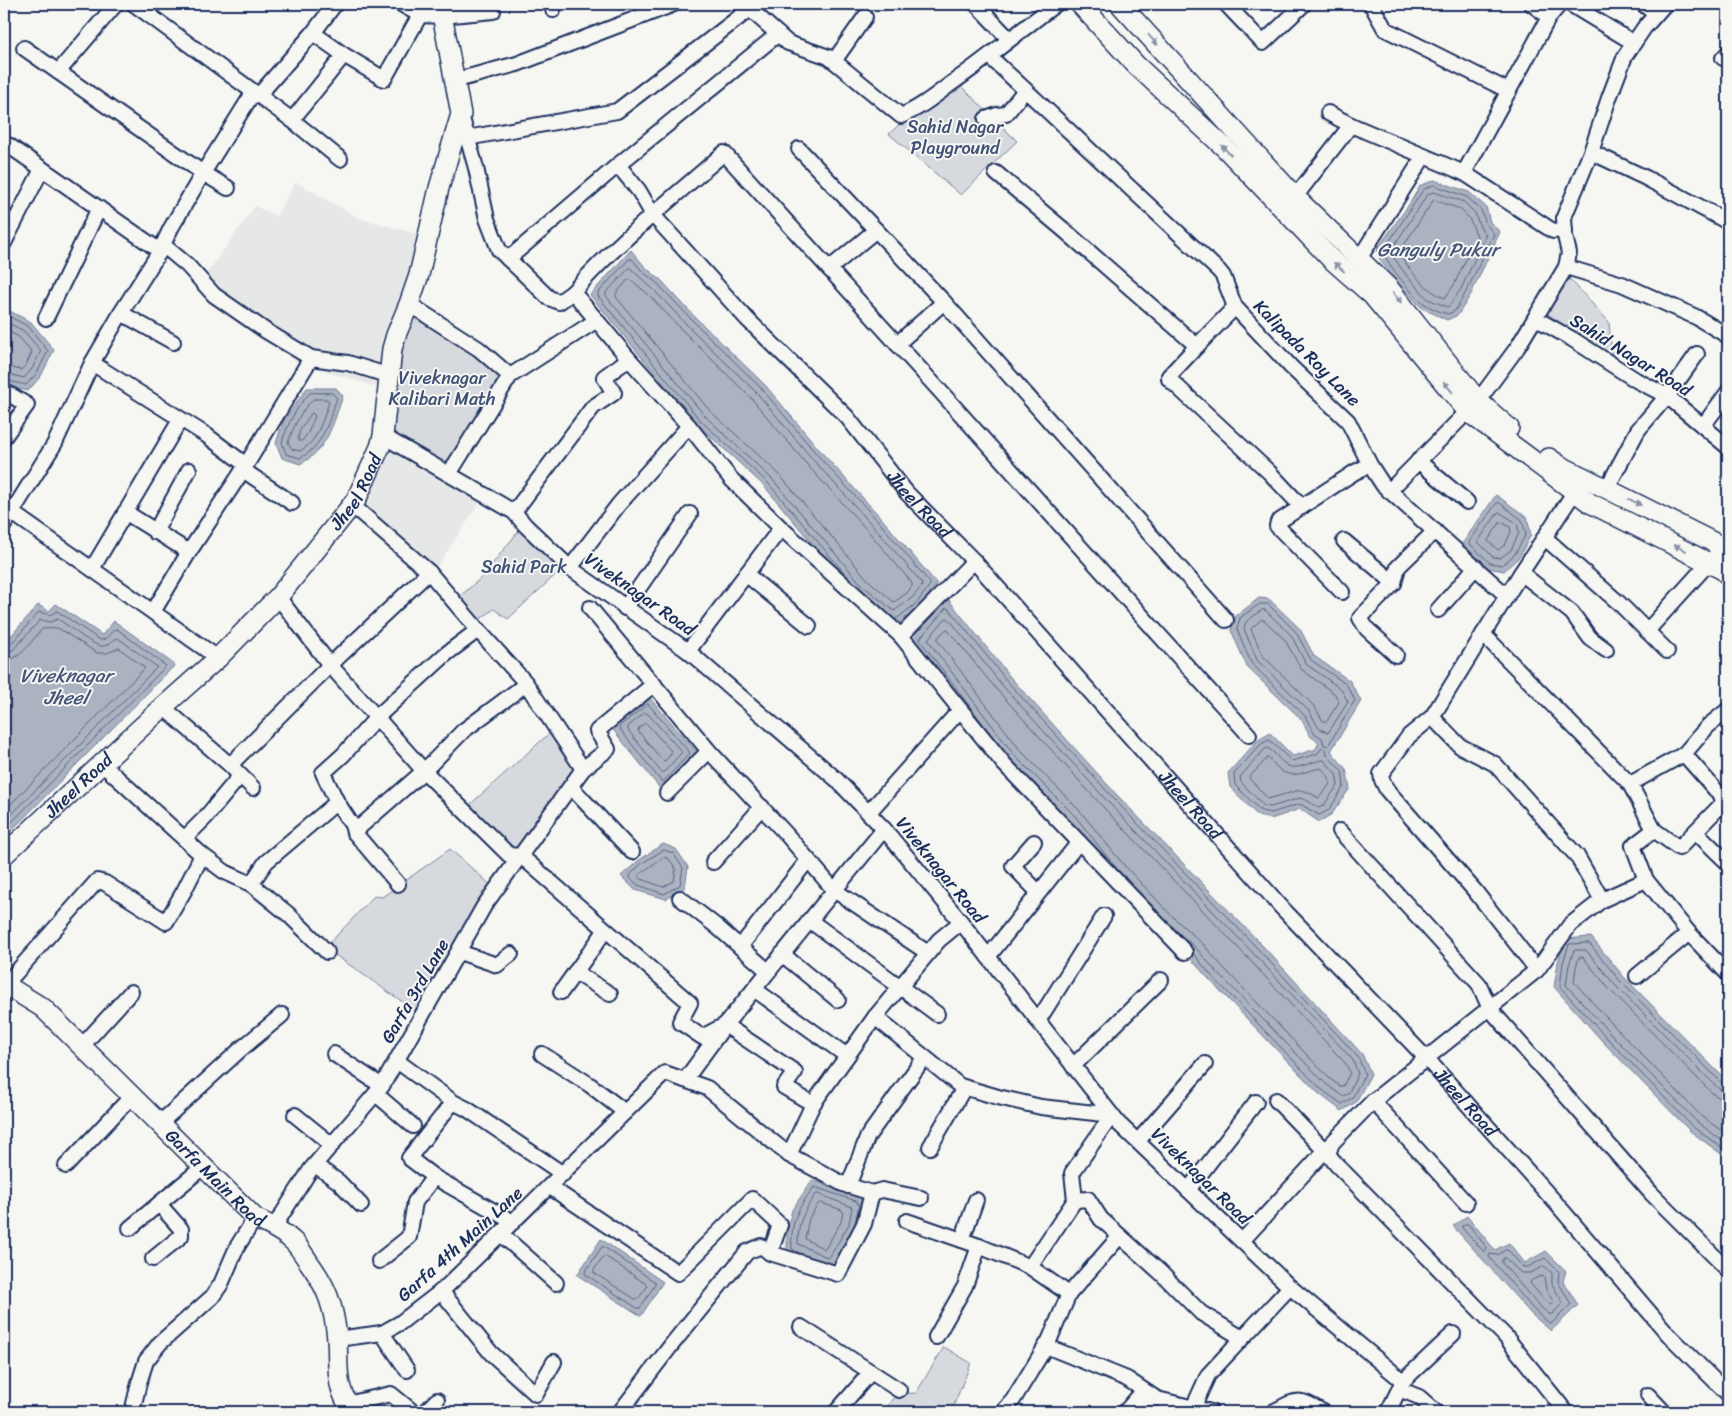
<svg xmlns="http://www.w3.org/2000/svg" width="1732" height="1416" font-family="Sriracha,sans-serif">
	<rect width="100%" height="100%" fill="#f6f6f2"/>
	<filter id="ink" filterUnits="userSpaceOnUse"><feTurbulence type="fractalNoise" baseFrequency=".02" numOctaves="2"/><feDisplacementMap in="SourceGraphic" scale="10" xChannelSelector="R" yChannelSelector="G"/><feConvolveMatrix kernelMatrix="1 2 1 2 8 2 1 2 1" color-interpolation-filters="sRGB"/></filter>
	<g filter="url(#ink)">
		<g fill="#e6e7e7">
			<path d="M296,182L358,218L422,235L385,390L301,363L212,300L199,284L255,206L276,216Z"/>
			<path d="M385,441L483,498L434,571L361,506Z"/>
		</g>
		<g fill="#d6d9dd" stroke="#78849e">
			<path d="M960,85L1017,141L961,195L889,134L904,120Z"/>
			<path d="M1567,276L1609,322L1612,355L1582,337L1540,309Z"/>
			<path d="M410,310L476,351L511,383L448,471L388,433L396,352Z"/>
			<path d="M521,528L564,567L508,619L494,609L479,620L459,597L482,577Z"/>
			<path d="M553,730L579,768L521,850L510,852L464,810Z"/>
			<path d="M450,849L492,886L420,1014L325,948L374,896L382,897Z"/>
			<path d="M944,1347L971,1363L951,1412H883L896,1394L916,1393Z"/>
		</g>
		<g fill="#abb2c0" stroke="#717e99">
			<path d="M1434,180L1469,192L1486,207L1490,222L1500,232L1471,294L1458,315L1447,320L1422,308L1397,282L1380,260L1377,249L1408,206L1420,186Z"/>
			<path d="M631,250L646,268L661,280L695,317L765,385L824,455L882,519L937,584L920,606L895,627L854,593L764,486L697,424L590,295Z"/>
			<path d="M4,308L31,322L54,350L41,376L28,391L7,386L4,383Z"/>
			<path d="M307,388H336L343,396C333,423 328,450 300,464L282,458L276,443L283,422Z"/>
			<path d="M1496,495L1527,517L1531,535L1519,557L1504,571L1488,568L1462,544Z"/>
			<path d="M1259,598L1269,599L1300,629L1314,656L1350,681L1361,701L1331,751L1346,769L1350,788L1332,814L1319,822L1300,809L1271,819L1258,816L1230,787L1228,773L1257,741L1270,733L1293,756L1316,749L1319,742L1311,737L1301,719L1247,667L1231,630L1236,616Z"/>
			<path d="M948,599L1011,678L1117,795L1261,944L1362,1054L1371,1074L1356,1102L1342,1111L1318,1093L1207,977L1189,957L1006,763L913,639Z"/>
			<path d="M56,604L102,635L114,621L175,665L4,838V644L38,605L49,611Z"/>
			<path d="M648,696L698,753L662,791L611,727Z"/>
			<path d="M663,844L676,849L688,867L685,887L666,899L635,890L621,876L638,861Z"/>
			<path d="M1591,937L1624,977L1728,1082V1159L1690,1131L1603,1042L1554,987L1558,962L1565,939Z"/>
			<path d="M812,1180L860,1196L865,1204L859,1228L831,1272L787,1253V1229L792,1210Z"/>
			<path d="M1467,1216L1495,1250L1509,1243L1525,1263L1546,1251L1566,1271L1563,1281L1578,1305L1551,1331L1531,1314L1453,1226Z"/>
			<path d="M601,1239L663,1282L641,1316L577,1275Z"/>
		</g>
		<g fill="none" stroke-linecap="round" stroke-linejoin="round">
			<g stroke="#556385" stroke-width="1">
				<path d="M1434,185L1467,197L1481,210L1486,224L1494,234L1466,292L1455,311L1448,314C1441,312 1432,309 1425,304C1414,297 1386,263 1383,251L1423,190Z"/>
				<path d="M1434,192L1464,202L1475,213L1480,227L1486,235L1461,289L1450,305L1448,307L1428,299L1406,275L1390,252L1427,195Z"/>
				<path d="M1434,200L1460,209L1469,218L1477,236L1454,285L1445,298C1426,291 1409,270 1399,253Z"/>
				<path d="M630,268L653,289L687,325L757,393L815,462L874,527L922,583V586L912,598L894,611L862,585L772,479L705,416L606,296V293Z"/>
				<path d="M628,280H631L648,294L682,330L751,398L809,467L868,531L912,583V586L907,593L894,602L868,580L778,473L710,411L616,297V294Z"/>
				<path d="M4,314L28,326L48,351L37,373L26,385L4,380"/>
				<path d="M4,321L24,331L41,351L32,369L24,378L4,373"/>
				<path d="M4,329L19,337L32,352L26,365L21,370L4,366"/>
				<path d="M332,393L337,398C329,420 323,447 300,458L286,454L282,442C288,424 296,407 310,393Z"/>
				<path d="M314,399H327L329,402C323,419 317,444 299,451L292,449L288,443C293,428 301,409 314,399Z"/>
				<path d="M312,413L315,416L308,433L302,441H299L298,438L300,430Z"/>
				<path d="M1497,503H1500L1522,520L1526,534L1515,554L1502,565L1490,563L1469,543Z"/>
				<path d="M1499,512L1517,523L1519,533L1511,550L1500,558L1493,557L1478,542Z"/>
				<path d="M1501,522L1510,527L1511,532L1505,545L1498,550L1488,541Z"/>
				<path d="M847,576L768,483L700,420L598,296V293L629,259H632L642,271L658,284L692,320L762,389L820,458L879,522L930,583V585L917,603L895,620"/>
				<path d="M1260,604H1268L1296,632L1311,660L1346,684L1355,700L1328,746L1324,745L1322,738L1314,733L1305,716L1251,663L1237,629L1240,618Z"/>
				<path d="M1262,610H1265L1291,635L1306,664L1341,689L1348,702L1328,733L1319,728L1309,711L1257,660L1244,629L1246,622Z"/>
				<path d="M1261,620H1264L1285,640L1301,669L1335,694L1339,702L1327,721H1323L1314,706L1263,656L1251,629Z"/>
				<path d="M947,629L997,690L1104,808L1247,957L1346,1064L1350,1073L1343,1086H1340L1330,1079L1221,965L1203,944L1173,917L1123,864L1080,811L1021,751L938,641V638Z"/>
				<path d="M4,647L10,645L39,612L50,615L57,611L100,640C109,640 110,630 117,629L166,666L4,830"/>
				<path d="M4,653L13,650L40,620L50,622L58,619C68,625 94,648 104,646C110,645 113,639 118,638L157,667L4,822"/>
				<path d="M4,661C21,660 31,641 42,629L58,628L97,653H107L119,648L145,668L4,811"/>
				<path d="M648,704L690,753L663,782L661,781L619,728L620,726Z"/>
				<path d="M645,713L648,714L682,752L664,772H661L628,730V727Z"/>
				<path d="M644,724H647L671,751V754L665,761L662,760L638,731L639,728Z"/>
				<path d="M1269,740L1292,761L1317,754L1322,748L1325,749L1327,755L1342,771L1344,786L1329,810L1319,815L1300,804L1271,813L1261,811L1235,785L1234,774L1260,745Z"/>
				<path d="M998,744L920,640L921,637L946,608L949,609L1007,681L1114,799L1257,948L1358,1057L1365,1074L1352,1098L1342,1104L1321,1089L1210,974L1193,953"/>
				<path d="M1268,748C1275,752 1279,760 1285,764C1296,773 1312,760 1324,760L1336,774L1338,785L1324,805L1319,808L1306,800L1300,798L1271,807L1264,806L1241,782L1240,777L1264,750Z"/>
				<path d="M1268,758C1272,762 1276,766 1280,770C1293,780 1307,770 1321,768L1329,777L1330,784L1319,798L1308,792L1300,790L1268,799L1249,778Z"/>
				<path d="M664,850L673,853L683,868L680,885L664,894L638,885L630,878V875L641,864Z"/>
				<path d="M664,857L669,859L676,869L674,881L663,887L639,878V875Z"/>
				<path d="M1142,896L1117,869L1075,816L1015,756L935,650L928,639L946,618L949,619L1002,685L1109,803L1252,952L1353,1060L1358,1074L1348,1094L1342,1096L1326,1084L1215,970L1197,949L1171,926"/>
				<path d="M1728,1085L1723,1084L1620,981L1589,943L1569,944L1563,963L1560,987L1607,1038L1693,1127L1728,1152"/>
				<path d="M1728,1092L1723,1091L1718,1088L1615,985L1586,950H1574L1569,965L1566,985L1611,1034L1697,1122L1728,1145"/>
				<path d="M1728,1099L1720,1098L1713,1094L1610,990L1583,957H1579L1576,967L1574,982L1617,1029L1702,1117L1728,1135"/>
				<path d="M818,1194L852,1207L849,1224L829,1258L798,1244C798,1222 803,1213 815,1195Z"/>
				<path d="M821,1203L842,1210L843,1212L841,1222L825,1249L805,1239L809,1218L818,1204Z"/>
				<path d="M1465,1224H1468L1487,1248L1486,1251H1483L1463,1229L1462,1226Z"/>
				<path d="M604,1247L655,1282V1285L640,1308H637L585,1274V1272L601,1248Z"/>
				<path d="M1506,1250L1509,1251L1523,1267H1528L1545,1258L1559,1272L1558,1282L1571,1304L1552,1323H1549L1534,1310L1489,1257L1490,1254L1497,1255Z"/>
				<path d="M804,1255L792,1249C790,1222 798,1208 814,1187L856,1201L859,1205L855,1223"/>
				<path d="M605,1256L646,1284L647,1287L638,1299H635L594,1273V1270Z"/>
				<path d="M1505,1258L1521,1273H1530L1544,1266L1552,1273V1284L1563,1303L1552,1314H1549L1538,1305L1502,1263V1260Z"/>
				<path d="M1541,1276L1544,1277L1546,1289L1553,1301L1551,1305L1544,1300L1530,1283L1531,1281Z"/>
			</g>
			<g stroke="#1b2f5e" stroke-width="18">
				<g id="street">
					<path d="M134,4L292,120L340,159"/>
					<path d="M401,4L420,15L442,16L493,11"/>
					<path d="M552,4L553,10"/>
					<path d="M744,4L788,43L829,57L901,116C920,108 936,95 952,83C988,58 1021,30 1056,4"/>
					<path d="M976,4L1009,39"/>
					<path d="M1226,4L1263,43L1304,4"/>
					<path d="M1371,4L1385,29L1509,91"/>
					<path d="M1532,4L1549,17"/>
					<path d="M1570,4L1634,43"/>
					<path d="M1643,4L1656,14"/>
					<path d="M313,33L344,55L384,79L420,15"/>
					<path d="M24,48L203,173L228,188"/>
					<path d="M989,56L1219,271L1223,276L1235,307L1291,367L1348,421L1370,465L1383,485L1507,596"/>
					<path d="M1723,58L1728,53"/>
					<path d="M834,61L865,17"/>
					<path d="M58,72L116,4"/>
					<path d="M453,81L517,64L674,4"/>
					<path d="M258,96L313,33L335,4"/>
					<path d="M1328,113L1351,125"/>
					<path d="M461,115L476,168L487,219L499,250L549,298L559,302L573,292L629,359L689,426L731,479L781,528L901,636L1004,764L1185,952"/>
					<path d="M986,119L997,115L1006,114L1025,90"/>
					<path d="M292,120L344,55"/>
					<path d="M467,138L617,111L750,9L755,4"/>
					<path d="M8,145L160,251"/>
					<path d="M799,149L876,230L829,269"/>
					<path d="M1591,152L1646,178L1728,222"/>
					<path id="s1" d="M618,165L639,191L653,215L747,319L847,417L907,493L974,561L1283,909L1427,1059L1555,1202L1668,1334L1728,1394"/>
					<path d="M996,173L1064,230L1197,346L1169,376V379L1269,472L1302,507"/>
					<path d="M1464,173L1549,17L1560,4"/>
					<path d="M1295,197L1351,125L1464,173L1553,231L1565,230"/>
					<path d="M876,230L944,302"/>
					<path d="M4,243L42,169"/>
					<path d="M163,245L187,265L214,295L266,331L311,358L348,363L390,376"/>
					<path d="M508,259L618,165L778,34"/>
					<path d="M1359,259L1424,156"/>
					<path d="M1566,267L1622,284L1696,317L1728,336"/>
					<path d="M573,292C618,241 673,198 724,153L940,391L1249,735"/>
					<path d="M409,304L479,349L510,376"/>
					<path d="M121,313L173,342"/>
					<path d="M46,318L99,208"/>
					<path d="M1535,318L1572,339L1636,380L1667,396L1728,447"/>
					<path d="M897,344L944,302L1226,620"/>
					<path d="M1197,346L1235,307"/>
					<path d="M92,363L206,435L246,465"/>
					<path d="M4,391L27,405L4,437"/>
					<path d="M1703,426L1728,392"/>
					<path d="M383,436L514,512L525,525L570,568L688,651L836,779L884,829L961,922L1118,1123L1290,1287L1403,1381L1388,1412"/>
					<path d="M1418,461L1467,502"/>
					<path d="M243,470L292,503"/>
					<path d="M449,474L510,376L597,320"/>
					<path d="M1607,488L1638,430L1667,396L1697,354"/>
					<path d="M1389,491L1478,401L1517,348L1566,267L1569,253L1565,236L1564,217L1591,152L1609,98L1625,56L1644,28L1665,4"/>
					<path d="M353,506L429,572L478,630L525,682L583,769"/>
					<path d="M4,507L218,658"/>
					<path d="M125,512L189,552"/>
					<path d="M514,512L593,407L614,393L604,377L629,359"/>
					<path d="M4,525L55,443L92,363L121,313L160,251L171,228L203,173L253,93"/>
					<path d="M155,532L189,470"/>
					<path d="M1545,538L1619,603L1667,651"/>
					<path d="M1344,541L1394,583"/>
					<path d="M570,568L619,504L689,426"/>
					<path d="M92,569L180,420"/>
					<path d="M1521,573L1572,613L1590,638L1606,650"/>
					<path d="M746,574L809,626"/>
					<path d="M1342,592L1277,526L1278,522L1355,472L1370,465"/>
					<path d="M278,597L330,665L424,771L509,855L521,856L690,1003L680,1022L702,1037L725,1025L795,1072L784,1087L813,1104"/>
					<path d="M590,608L709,751L787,835L834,890L928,953"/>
					<path d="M625,608L690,514"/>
					<path d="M1438,610L1476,567"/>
					<path d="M153,612L189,552L243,470L311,358"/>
					<path d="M1647,631L1723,547"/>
					<path d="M1483,634L1630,784L1684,754L1728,804"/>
					<path d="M901,636L974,561"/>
					<path d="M688,651L781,528"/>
					<path d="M1396,655L1367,629L1360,618L1394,583L1398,567L1435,531"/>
					<path d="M163,707L230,765L253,788"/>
					<path d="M1432,717L1460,746L1495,764L1577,856L1602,900"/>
					<path d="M1684,754L1708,726L1728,710"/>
					<path d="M102,764L202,855L225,872L251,884L288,914L327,952"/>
					<path d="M230,765L330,665L429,572"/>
					<path d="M1630,784L1654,830L1679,848L1725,801"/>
					<path d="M571,787L632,852"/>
					<path d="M667,793L709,751"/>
					<path d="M869,812L960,710"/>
					<path d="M1654,830L1633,846L1646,880L1689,933L1728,974"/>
					<path d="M1340,831L1479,984L1490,1009L1651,1193L1728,1270"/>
					<path d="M354,832L424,771L463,731L526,684"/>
					<path d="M1696,832L1728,863"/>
					<path d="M185,838L205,818L240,776"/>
					<path d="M1034,842L1013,866L1038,892"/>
					<path d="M713,862L762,807"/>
					<path d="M251,884L266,862L337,802"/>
					<path d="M398,884L354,832L352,825L337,802L323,773L343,755L378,716L446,654L478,630"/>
					<path d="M680,898L716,926L768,971"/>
					<path d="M809,920L937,1014"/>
					<path d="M740,947L808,860"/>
					<path d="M459,952L497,965L511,954"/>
					<path d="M782,954L838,1000"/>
					<path d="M988,957L1079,842"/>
					<path d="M1537,970L1475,891L1387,790L1382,780L1381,774L1409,736L1432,717L1521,573L1575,491"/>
					<path d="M575,972L610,994"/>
					<path d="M1637,976L1689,933"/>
					<path d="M5,985L97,881L105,883L166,922L184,891L202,855"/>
					<path d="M754,989L847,1056"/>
					<path d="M561,992L605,931"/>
					<path d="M875,1017L960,1086L998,1097L1041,1107L1112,1115L1072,1173L1075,1200L1030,1267"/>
					<path d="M1038,1021L1104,916"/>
					<path d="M81,1047L131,992"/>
					<path d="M334,1054L382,1086"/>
					<path d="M542,1054L590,1085L625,1112"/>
					<path d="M397,1061L453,1102L467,1109L563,1174"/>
					<path d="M1073,1066L1161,980"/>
					<path d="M685,1080L725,1025L884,829"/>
					<path d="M376,1094L413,1126"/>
					<path d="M1276,1100L1328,1154"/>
					<path d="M1373,1101L1466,1203"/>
					<path d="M453,1102L409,1158L434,1177L513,1222"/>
					<path d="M295,1115L332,1145"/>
					<path d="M159,1124L241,1049L282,1015"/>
					<path d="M1138,1141L1205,1064"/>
					<path d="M930,1147L964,1088"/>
					<path d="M789,1155L813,1104L875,1017L939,940L961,922"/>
					<path d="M315,1165L339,1182L361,1205"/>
					<path d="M66,1166L131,1097"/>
					<path d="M848,1186L868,1136L924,1058"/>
					<path d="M1188,1190L1256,1102"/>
					<path d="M872,1193L882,1190L921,1198"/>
					<path d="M1075,1200L1088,1199L1101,1219L1160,1272L1201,1313L1242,1338"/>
					<path d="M907,1221L979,1246L1030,1267L1069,1294"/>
					<path d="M274,1227L311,1169L382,1086L484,906L583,769L608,749L597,731L654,684"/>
					<path d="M130,1228L203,1167"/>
					<path d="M501,1234L556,1283"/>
					<path d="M962,1240L976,1200"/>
					<path d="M1242,1241L1332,1143"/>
					<path d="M153,1259L181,1236V1229L159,1204"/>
					<path d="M379,1261L409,1237L415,1202L434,1177"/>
					<path d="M441,1291L491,1353L536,1394L554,1362"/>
					<path d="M801,1327L899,1390"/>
					<path d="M382,1333L407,1370"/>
					<path d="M936,1337L965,1286L979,1246"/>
					<path d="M337,1339L382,1333L400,1323L444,1289L665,1073L707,1088L789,1155L843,1184L872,1193L864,1224L838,1274L770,1253L780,1225L752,1199L678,1273L550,1187"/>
					<path d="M1046,1346L1127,1379L1157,1399"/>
					<path d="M1403,1381L1453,1334"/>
					<path d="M1399,1389L1419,1397L1436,1412"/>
					<path d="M1648,1395L1664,1412"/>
					<path d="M347,1404L391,1394L413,1412"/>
					<path d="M1193,1408L1208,1375L1290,1287"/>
					<path d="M132,1412L139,1383L146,1361L160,1343L212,1297L221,1284L237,1247L255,1218"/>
					<path d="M425,1412L437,1400"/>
					<path d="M620,1412L673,1343L747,1252L761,1246L770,1253"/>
					<path d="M836,1412L871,1372"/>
					<path d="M1003,1412L1013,1400L1049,1341L1069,1294L1120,1236"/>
					<path d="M1125,1412L1137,1398L1157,1399L1211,1412"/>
					<path d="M1273,1412C1297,1399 1298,1397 1323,1412"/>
					<path d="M1566,1412L1505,1336L1336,1164L1328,1154L1332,1143L1373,1101L1537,970L1570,925L1602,900L1646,880"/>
				</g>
			</g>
			<g stroke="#1b2f5e" stroke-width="22">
				<g id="secondary">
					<path d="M1080,4L1136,65L1225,148L1330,258L1372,295L1468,412L1590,503L1723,570L1728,575"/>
					<path d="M1120,4L1295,197L1388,287L1478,401L1509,428"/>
					<path d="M1549,458L1559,465L1723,547L1728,552"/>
					<path id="s2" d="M4,855L163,707L218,658L278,597L356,500L380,447L383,436L392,349L396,335L409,304L419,275L439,188L461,114L440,4"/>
					<path id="s3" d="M4,984L43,1008L255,1218C269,1225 283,1231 294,1242C299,1247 304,1255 308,1261C327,1287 334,1306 337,1339C339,1368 334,1386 353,1412"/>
				</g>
			</g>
			<use href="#street" stroke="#f6f6f2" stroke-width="14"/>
			<use href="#secondary" stroke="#f6f6f2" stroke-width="19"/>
		</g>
		<defs><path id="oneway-solid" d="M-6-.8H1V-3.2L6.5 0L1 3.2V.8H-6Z" transform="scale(1.25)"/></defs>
		<g fill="#8892a8">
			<use href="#oneway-solid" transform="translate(1153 40) rotate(48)"/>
			<use href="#oneway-solid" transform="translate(1226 150) rotate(-134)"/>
			<use href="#oneway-solid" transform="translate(1339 267) rotate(-139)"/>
			<use href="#oneway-solid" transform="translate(1397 298) rotate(52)"/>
			<use href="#oneway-solid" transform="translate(1448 387) rotate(-130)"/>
			<use href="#oneway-solid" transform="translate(1635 502) rotate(27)"/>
			<use href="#oneway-solid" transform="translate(1680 548) rotate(-153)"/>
		</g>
	</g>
	<g text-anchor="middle" stroke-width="4" stroke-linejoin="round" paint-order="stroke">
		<g font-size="18" fill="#405177" stroke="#f6f6f2">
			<text x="955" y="133">Sahid Nagar<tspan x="955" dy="21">Playground</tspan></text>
			<text x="442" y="384">Viveknagar<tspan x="442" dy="21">Kalibari Math</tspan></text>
			<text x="524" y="573">Sahid Park</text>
		</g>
		<g font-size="18" fill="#1b2f5e" stroke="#f6f6f2">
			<text transform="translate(1307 353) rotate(45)" y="6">Kalipada Roy Lane</text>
			<text transform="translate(1631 355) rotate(32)" y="6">Sahid Nagar Road</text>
			<text dy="6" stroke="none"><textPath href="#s2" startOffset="508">Jheel Road</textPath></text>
			<text dy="6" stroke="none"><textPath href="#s1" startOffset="455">Jheel Road</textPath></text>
			<text transform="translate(640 594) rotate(35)" y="6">Viveknagar Road</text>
			<text dy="6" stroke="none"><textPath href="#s2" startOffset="102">Jheel Road</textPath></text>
			<text dy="6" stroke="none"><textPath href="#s1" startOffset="860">Jheel Road</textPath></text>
			<text transform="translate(941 870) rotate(51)" y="6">Viveknagar Road</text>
			<text transform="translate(415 991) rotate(-60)" y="6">Garfa 3rd Lane</text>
			<text dy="6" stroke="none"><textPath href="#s1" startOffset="1265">Jheel Road</textPath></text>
			<text dy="6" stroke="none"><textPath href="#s3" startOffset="288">Garfa Main Road</textPath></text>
			<text transform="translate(1201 1176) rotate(44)" y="6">Viveknagar Road</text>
			<text transform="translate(460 1244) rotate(-42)" y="6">Garfa 4th Main Lane</text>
		</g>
		<g font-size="19" font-style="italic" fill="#46567b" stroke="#f6f6f2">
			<text x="1438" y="256">Ganguly Pukur</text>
			<text x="66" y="682">Viveknagar<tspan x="66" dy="22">Jheel</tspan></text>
		</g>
	</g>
	<rect width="1732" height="1416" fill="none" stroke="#f6f6f2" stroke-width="20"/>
	<rect x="10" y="10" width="1712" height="1396" fill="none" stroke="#1b2f5e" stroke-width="2" filter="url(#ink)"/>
</svg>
